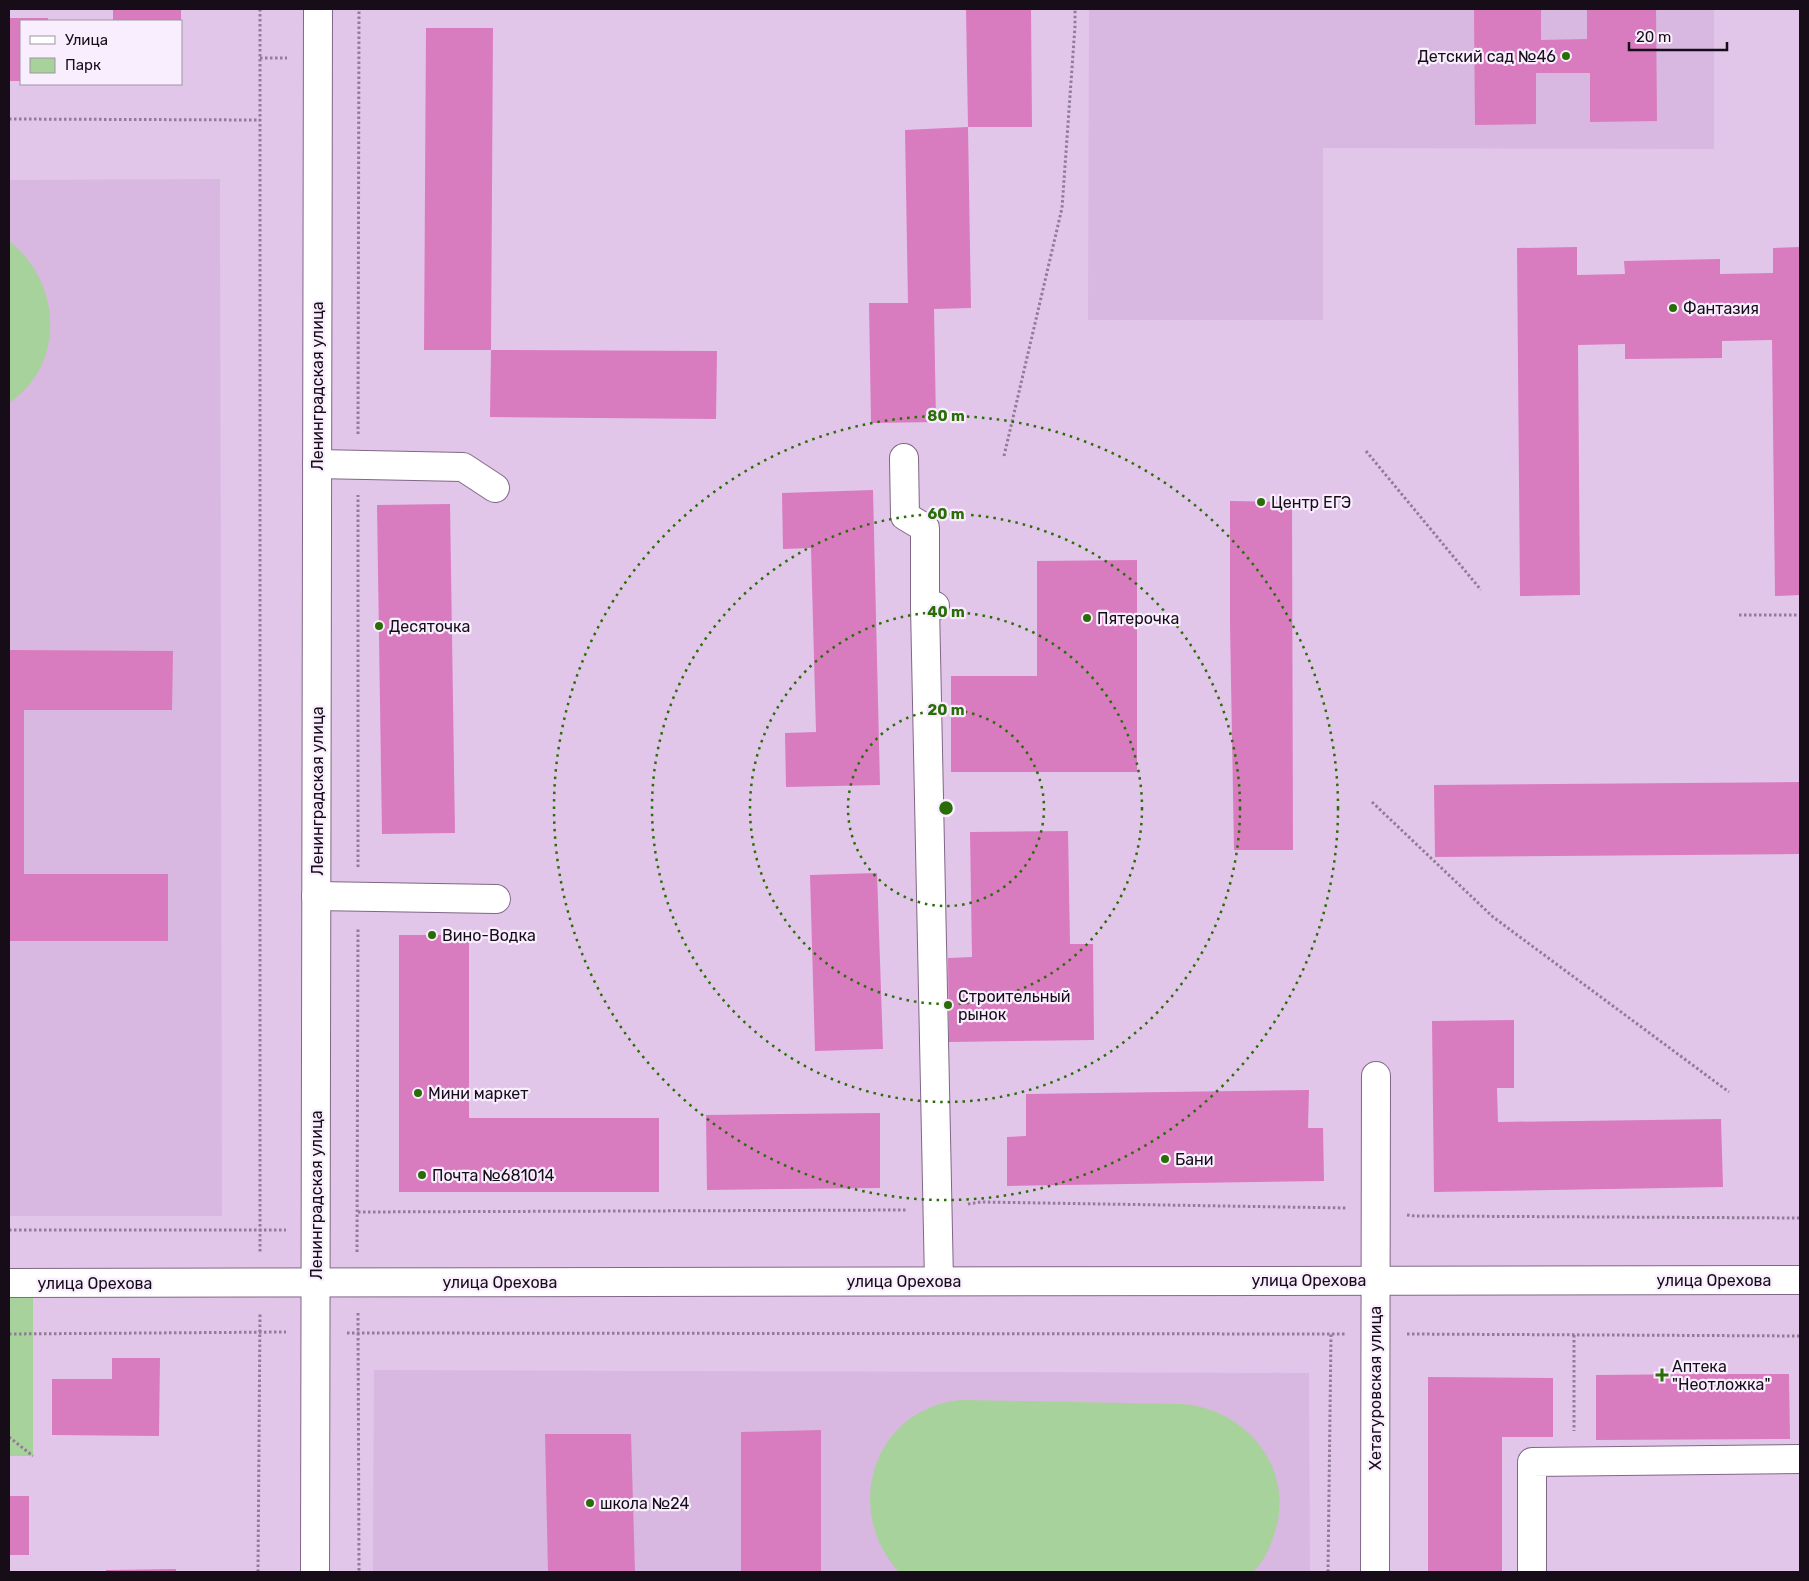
<svg xmlns="http://www.w3.org/2000/svg" width="1809" height="1581" font-family="Rubik,sans-serif">
	<rect width="100%" height="100%" fill="#e2c6ea"/>
	<g fill="#d8b7e1">
		<path d="M1089,9H1714V149L1323,148V320H1088Z"/>
		<path d="M220,179L222,1216H9V180Z"/>
		<path d="M374,1370L1309,1373L1310,1572H373Z"/>
	</g>
	<g fill="#a8d29b">
		<path d="M9,241C61,281 67,364 9,403Z"/>
		<rect x="9" y="1283" width="24" height="173"/>
		<path d="M960,1400L1182,1404C1245,1409 1293,1465 1276,1529C1271,1545 1265,1560 1253,1572H899C842,1510 873,1409 960,1400Z"/>
	</g>
	<g fill="#d97bbf">
		<rect x="113" y="9" width="68" height="12"/>
		<path d="M966,9H1031L1032,127H968Z"/>
		<path d="M1474,9H1541V40L1587,39V9H1656L1657,121L1590,122V73H1536V124L1475,125Z"/>
		<path d="M9,18H48V21H21V81H9Z"/>
		<path d="M426,28H493L491,350L717,351L716,419L490,417L491,350H424Z"/>
		<path d="M968,127L971,308L934,309L936,422L871,423L869,303H908L905,130Z"/>
		<path d="M1577,247V275L1625,274L1624,261L1720,259V274L1773,273V248L1800,247V595L1775,596L1772,340L1722,341V358L1625,359V344L1578,345L1580,595L1520,596L1517,248Z"/>
		<path d="M873,490L880,785L786,787L785,733L816,732L811,548L783,549L782,493Z"/>
		<path d="M1230,501L1292,502L1293,850H1234L1230,624Z"/>
		<path d="M450,504L455,833L382,834L377,505Z"/>
		<path d="M1137,560V772H951V676H1037V561Z"/>
		<path d="M9,650L173,651L172,710H24V874H168V941H9Z"/>
		<path d="M1800,782V854L1435,857L1434,785Z"/>
		<path d="M1068,831L1070,944H1093L1094,1040L949,1042L948,958L972,957L970,832Z"/>
		<path d="M877,873L883,1049L815,1051L810,875Z"/>
		<path d="M399,935H469V1118H659V1192H399Z"/>
		<path d="M1514,1020V1088H1497L1498,1122L1721,1119L1723,1187L1434,1192L1432,1021Z"/>
		<path d="M1309,1090L1308,1128H1323L1324,1181L1007,1186V1137L1026,1136V1094Z"/>
		<path d="M880,1113V1188L707,1190L706,1115Z"/>
		<path d="M112,1358H160L159,1436L52,1435V1379H112Z"/>
		<path d="M1702,1374H1789L1790,1439L1596,1440V1375Z"/>
		<path d="M1428,1377L1553,1378V1437H1502V1572H1428Z"/>
		<path d="M821,1430V1572H741V1432Z"/>
		<path d="M545,1434H631L635,1572H548Z"/>
		<rect x="9" y="1496" width="20" height="59"/>
		<path d="M176,1569V1572H106V1570Z"/>
	</g>
	<g fill="none" stroke-linecap="round" stroke-linejoin="round">
		<g stroke="#806787" stroke-width="30">
			<g id="minor">
				<path d="M904,458L905,516L925,528V606"/>
				<path d="M317,464L463,467L495,488"/>
				<path d="M935,606H925L939,1281"/>
				<path d="M316,896L496,899"/>
				<path d="M9,1283L1800,1280"/>
				<path d="M1375,1572L1376,1076"/>
				<path d="M1532,1572V1462L1800,1459"/>
			</g>
		</g>
		<g stroke="#806787" stroke-width="30">
			<path id="major" d="M315,1572L318,9"/>
		</g>
		<g stroke="#917c97" stroke-width="3" stroke-dasharray="2.5 2.5" stroke-linecap="butt">
			<path d="M260,9V1253"/>
			<path d="M260,58H287"/>
			<path d="M9,119L260,120"/>
			<path d="M358,434L359,9"/>
			<path d="M1366,451L1481,590"/>
			<path d="M1004,456L1062,208L1075,26V9"/>
			<path d="M1739,615H1800"/>
			<path d="M1372,802L1493,917L1729,1092"/>
			<path d="M358,867V495"/>
			<path d="M968,1204L981,1202L1346,1208"/>
			<path d="M358,1212L907,1210"/>
			<path d="M1407,1215L1415,1216L1800,1218"/>
			<path d="M9,1230H286"/>
			<path d="M357,1252L358,928"/>
			<path d="M358,1313L359,1572"/>
			<path d="M347,1333L1346,1334"/>
			<path d="M9,1334L286,1332"/>
			<path d="M1407,1334L1800,1336"/>
			<path d="M1574,1335V1431"/>
			<path d="M9,1437L33,1456"/>
			<path d="M258,1572L260,1312"/>
			<path d="M1328,1572L1331,1334"/>
		</g>
		<use href="#minor" stroke="#fff" stroke-width="28"/>
		<use href="#major" stroke="#fff" stroke-width="28"/>
	</g>
	<g fill="none" stroke="#296d07" stroke-width="2.5" stroke-dasharray="2.5 5">
		<circle cx="946" cy="808" r="98"/>
		<circle cx="946" cy="808" r="196"/>
		<circle cx="946" cy="808" r="294"/>
		<circle cx="946" cy="808" r="392"/>
	</g>
	<g fill="#296d07" stroke="#f9eefd" stroke-width="2">
		<circle cx="1566" cy="56" r="5"/>
		<circle cx="1673" cy="308" r="5"/>
		<circle cx="1261" cy="502" r="5"/>
		<circle cx="1087" cy="618" r="5"/>
		<circle cx="379" cy="626" r="5"/>
		<circle cx="432" cy="935" r="5"/>
		<circle cx="948" cy="1005" r="5"/>
		<circle cx="418" cy="1093" r="5"/>
		<circle cx="1165" cy="1159" r="5"/>
		<circle cx="422" cy="1175" r="5"/>
		<path d="M1659.5 1367.5h5v5h5v5h-5v5h-5v-5h-5v-5h5z"/>
		<circle cx="590" cy="1503" r="5"/>
	</g>
	<g text-anchor="middle" stroke-width="4.5" stroke-linejoin="round" paint-order="stroke">
		<g font-size="16" fill="#160d19" stroke="#f9eefd" text-anchor="start">
			<text x="1556" y="62" text-anchor="end">Детский сад №46</text>
			<text x="1683" y="314">Фантазия</text>
			<text x="1271" y="508">Центр ЕГЭ</text>
			<text x="1097" y="624">Пятерочка</text>
			<text x="389" y="632">Десяточка</text>
			<text x="442" y="941">Вино-Водка</text>
			<text x="958" y="1002">Строительный<tspan x="958" dy="18">рынок</tspan></text>
			<text x="428" y="1099">Мини маркет</text>
			<text x="1175" y="1165">Бани</text>
			<text x="432" y="1181">Почта №681014</text>
			<text x="1672" y="1372">Аптека<tspan x="1672" dy="18">"Неотложка"</tspan></text>
			<text x="600" y="1509">школа №24</text>
		</g>
		<g font-size="16" fill="#160d19" stroke="#f9eefd">
			<text transform="translate(317 386) rotate(-90)" y="6">Ленинградская улица</text>
			<text transform="translate(317 791) rotate(-90)" y="6">Ленинградская улица</text>
			<text transform="translate(316 1195) rotate(-90)" y="6">Ленинградская улица</text>
			<text x="1309" y="1286">улица Орехова</text>
			<text x="1714" y="1286">улица Орехова</text>
			<text x="904" y="1287">улица Орехова</text>
			<text x="500" y="1288">улица Орехова</text>
			<text x="95" y="1289">улица Орехова</text>
			<text transform="translate(1375 1388) rotate(-90)" y="6">Хетагуровская улица</text>
		</g>
	</g>
	<circle cx="946" cy="808" r="8" fill="#296d07" stroke="#f9eefd" stroke-width="2.5"/>
	<g font-size="15" text-anchor="middle" font-weight="bold" fill="#296d07" stroke="#f9eefd" stroke-width="4.5" stroke-linejoin="round" paint-order="stroke">
		<text x="946" y="421">80 m</text>
		<text x="946" y="519">60 m</text>
		<text x="946" y="617">40 m</text>
		<text x="946" y="715">20 m</text>
	</g>
	<rect width="1809" height="1581" fill="none" stroke="#160d19" stroke-width="20"/>
	<rect x="20" y="20" width="162" height="65" fill="#f9eefd" stroke="#9e94a2"/>
	<rect x="30" y="36" width="25" height="8" fill="#ffffff" stroke="#9e94a2"/>
	<text x="65" y="45" font-size="15" fill="#160d19">Улица</text>
	<rect x="30" y="58" width="25" height="15" fill="#a8d29b" stroke="#9e94a2"/>
	<text x="65" y="70" font-size="15" fill="#160d19">Парк</text>
	<path d="M1629 42v8h98v-8" fill="none" stroke="#160d19" stroke-width="2.5"/>
	<text x="1636" y="42" font-size="15" fill="#160d19" stroke="#f9eefd" stroke-width="4" paint-order="stroke">20 m</text>
</svg>
